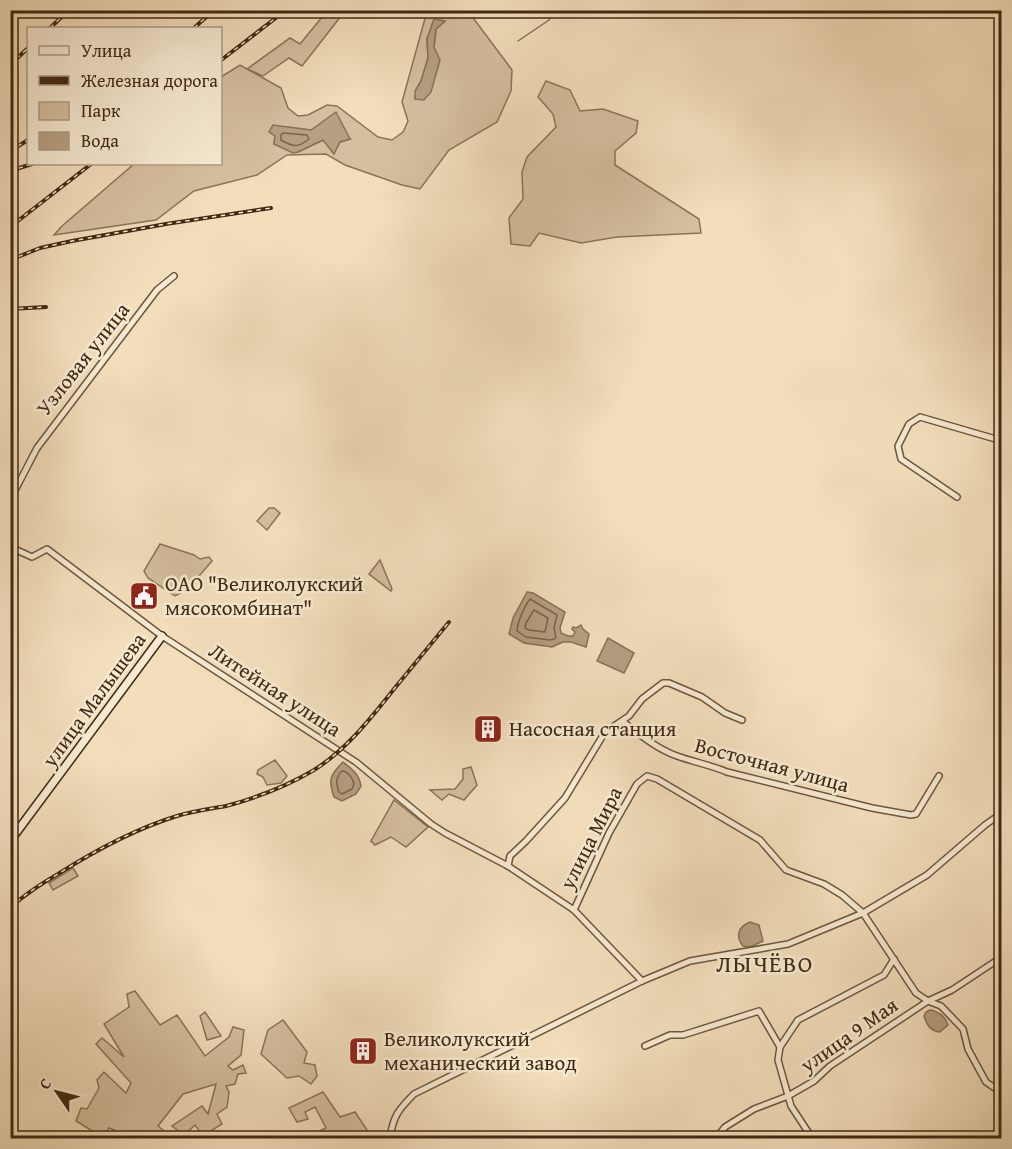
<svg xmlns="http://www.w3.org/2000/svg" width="1012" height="1149" font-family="'Gentium Book Plus',serif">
	<rect width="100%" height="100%" fill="#f3debc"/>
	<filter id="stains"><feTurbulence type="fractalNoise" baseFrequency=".00333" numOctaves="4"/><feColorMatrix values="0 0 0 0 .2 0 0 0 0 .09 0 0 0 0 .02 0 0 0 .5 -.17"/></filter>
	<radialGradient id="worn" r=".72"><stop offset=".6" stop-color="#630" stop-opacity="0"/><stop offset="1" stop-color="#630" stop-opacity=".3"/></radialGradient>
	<g fill="#d5bf9f" stroke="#8a7458" stroke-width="1.5" fill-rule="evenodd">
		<path d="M327,11H345L302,66L289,58L263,76L247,69L290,38L300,44Z"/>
		<path d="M427,11H468L512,70L511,91L497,122L449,150L420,189L402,185L345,165L326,154L287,155L257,175L194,191L156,220L54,235L62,226L134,164H220L221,77L240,65L281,88L288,108L298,116L308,115L327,105L337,106L378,137L392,140L403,132L408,121L402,102ZM434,20L444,22L436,29L434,47L415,99L416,91L421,81L428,58L427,39ZM273,126L311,130L350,139L340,142L323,140L298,152L274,144L275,135Z"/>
		<path d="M546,81L570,90L580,111L603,109L638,121L636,133L615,151V165L699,219L701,233L617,237L581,243L539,233L530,246L511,244L509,218L523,199L522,172L527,157L556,127L553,114L538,97Z"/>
		<path d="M269,508H274L280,513L267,530L257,521Z"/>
		<path d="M160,544L194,555L200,559L209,557L212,561L187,590L175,596L148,578L144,571Z"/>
		<path d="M380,560L392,589L391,591L369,574Z"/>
		<path d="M275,760L287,776L281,783L267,785L263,777L257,774L258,770Z"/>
		<path d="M471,767L477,785L464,800L449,794L442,800L430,790L455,789L463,779V769Z"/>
		<path d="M394,800L428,827L406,847L391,837L375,845L371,841Z"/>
		<path d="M73,868L78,876L53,890L49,883Z"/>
		<path d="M135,991L160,1025L177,1015L205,1056L229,1037L233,1027L244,1030L241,1055L228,1066L233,1070L243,1065L246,1073L238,1074L235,1084L226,1086L229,1092L227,1107L217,1114L222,1124L203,1136L195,1125L184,1135L172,1126L202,1106L208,1114L216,1084L183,1094L158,1126L173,1138H132V1137L109,1128L102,1137L76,1121L81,1108L87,1109L99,1088L97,1080L104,1072L126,1093L131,1083L96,1044L102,1038L124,1057L104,1024L129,1007L127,994Z"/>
		<path d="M205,1012L221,1036L207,1040L200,1016Z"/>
		<path d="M283,1020L307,1052L304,1063L315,1065L317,1076L311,1084L299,1076L287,1078L261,1054L268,1030Z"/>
		<path d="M323,1092L340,1117L355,1112L369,1133L319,1138L315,1133L326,1128L315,1107L305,1112L308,1119L297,1122L289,1108Z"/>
	</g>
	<g fill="#b6a082" stroke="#877055" stroke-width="1.5">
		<path d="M434,19L445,21L436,29L434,47L440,60L431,92L424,100L415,99V91L421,81L428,58L427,39Z"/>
		<path d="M336,112L350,139L340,142L334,154L323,140L298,152L293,153L274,144L275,136L269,132L273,125L311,130Z"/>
		<path d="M527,592L533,593L565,612L560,628L561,633L568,636H573L575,632L572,629L573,627L576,628L581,625L583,629L589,634L586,647L571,642H563L552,647L524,643L509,634L513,618Z"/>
		<path d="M608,638L634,653L624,673L597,661Z"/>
		<path d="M343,762C352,769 359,774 361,786L356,794L342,801L334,797C328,780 330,775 343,762Z"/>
		<path d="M750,922L759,925L763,941L750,947L743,946C735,936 738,927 750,922Z"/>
		<path d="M930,1010C938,1011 946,1017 948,1025L940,1032C930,1031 927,1025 924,1016L926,1012Z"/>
	</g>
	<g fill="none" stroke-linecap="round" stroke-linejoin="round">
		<g stroke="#7b644a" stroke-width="1.5">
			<path d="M283,133L307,135L309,139C298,148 293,147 281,140V135Z"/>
			<path d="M530,599L557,615L554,628L556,637L554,639L550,640L526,637L517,631C517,623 525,605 530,599Z"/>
			<path d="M534,610L548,618L545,632L529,630L525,628L526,623Z"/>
			<path d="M342,771C348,771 353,779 354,784L352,789L342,794L339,792C336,784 335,778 342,771Z"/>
		</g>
		<path stroke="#877055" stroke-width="1.5" d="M518,41L549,20L555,10"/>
		<g stroke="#6d563c" stroke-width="8">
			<g id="street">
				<path d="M957,497L901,459L898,446L909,424L920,417L999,440L1002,442"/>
				<path d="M10,500L37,448L157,290L174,276"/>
				<path d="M10,547L32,557L47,549L162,636L356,762L431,824L445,833L508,866L574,910L642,981"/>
				<path d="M622,721C639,734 657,749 677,756C694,762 710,765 727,772L872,808L911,815L916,814L939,776"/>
				<path d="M508,866L510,856L526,841L565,798L605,732L629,716L642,699L663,683H669L702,697L725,713L742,720"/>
				<path d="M574,910L609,833L637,784L647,776L657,779L760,840L786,870L824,884L842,895L863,913L916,993L928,1001L941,1006L963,1029L968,1049L986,1082L1002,1093"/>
				<path d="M645,1046L670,1035H683L759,1011L780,1047"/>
				<path d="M390,1138C393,1116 399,1109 414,1094L642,981L690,961L788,944L863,913L927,875L985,825L1002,813"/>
				<path d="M716,1138L725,1127L754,1109L788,1096L814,1081L830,1066L928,1001L952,990L1002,957"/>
				<path d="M812,1138L791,1106L778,1060L780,1047L798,1020L884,975L894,959"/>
			</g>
		</g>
		<g stroke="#402911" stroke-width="10">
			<g id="secondary">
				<path d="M10,841L162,636"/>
				<path d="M343,1138H558"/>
			</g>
		</g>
		<use href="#street" stroke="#f7ead3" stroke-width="5"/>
		<use href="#secondary" stroke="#f7ead3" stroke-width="7"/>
		<g stroke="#402911" stroke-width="4">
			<g id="rail">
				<path d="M50,28L69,10"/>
				<path d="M194,28L214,10"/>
				<path d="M220,61L286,10"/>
				<path d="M10,65L28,48"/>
				<path d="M10,151L28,140"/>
				<path d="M10,171L32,164"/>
				<path d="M10,227L91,164"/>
				<path d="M10,260L40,248L72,241L166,224L271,208"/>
				<path d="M10,309L46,307"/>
				<path d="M10,908C25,894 41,884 58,874C96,850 135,829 177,816C193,811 210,809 226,806C256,798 287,786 314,770C346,750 371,718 394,689C412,667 431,644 449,622"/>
			</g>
		</g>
		<use href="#rail" stroke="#f7ead3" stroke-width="1.5" stroke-dasharray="4.5" stroke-linecap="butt"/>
	</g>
	<defs>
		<g id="civic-square" transform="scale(1.5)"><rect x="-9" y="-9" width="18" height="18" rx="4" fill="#8f2418" stroke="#f7ead3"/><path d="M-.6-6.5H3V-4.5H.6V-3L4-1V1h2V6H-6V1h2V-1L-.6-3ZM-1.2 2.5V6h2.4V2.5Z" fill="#fff"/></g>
		<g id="building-square" transform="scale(1.5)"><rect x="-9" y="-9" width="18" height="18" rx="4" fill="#8f2418" stroke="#f7ead3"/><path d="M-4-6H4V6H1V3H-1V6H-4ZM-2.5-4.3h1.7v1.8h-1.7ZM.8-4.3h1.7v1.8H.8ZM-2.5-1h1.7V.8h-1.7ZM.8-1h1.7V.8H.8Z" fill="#fff"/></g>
	</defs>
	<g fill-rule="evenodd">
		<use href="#civic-square" x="144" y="596"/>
		<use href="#building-square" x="488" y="729"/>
		<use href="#building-square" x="363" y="1051"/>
	</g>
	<g text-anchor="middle" stroke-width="5" stroke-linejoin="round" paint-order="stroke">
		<g font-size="21" fill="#402911" stroke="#f7ead3">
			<text transform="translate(83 359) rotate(-52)" y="7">Узловая улица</text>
			<text transform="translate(275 690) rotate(33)" y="7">Литейная улица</text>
			<text transform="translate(94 700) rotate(-54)" y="7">улица Малышева</text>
			<text transform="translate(772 765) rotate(15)" y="7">Восточная улица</text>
			<text transform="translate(591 838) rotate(-63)" y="7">улица Мира</text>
			<text transform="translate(849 1035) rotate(-35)" y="7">улица 9 Мая</text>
		</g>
		<g font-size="21" fill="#402911" stroke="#f7ead3" text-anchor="start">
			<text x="165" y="591">ОАО "Великолукский<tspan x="165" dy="24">мясокомбинат"</tspan></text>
			<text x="509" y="736">Насосная станция</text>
			<text x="384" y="1046">Великолукский<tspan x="384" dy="24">механический завод</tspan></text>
		</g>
		<g font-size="24" letter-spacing="1.5" fill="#402911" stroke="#f7ead3">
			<text x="765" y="972">ЛЫЧЁВО</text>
		</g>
	</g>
	<rect width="1012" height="1149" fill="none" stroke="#f3debc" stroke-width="36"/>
	<rect x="12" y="12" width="988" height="1125" fill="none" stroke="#402911" stroke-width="3"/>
	<rect x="18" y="18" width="976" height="1113" fill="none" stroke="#402911" stroke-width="1.5"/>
	<rect x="27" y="27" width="195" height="138" fill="#f7ead3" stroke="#ae9d85" stroke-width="1.5"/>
	<rect x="39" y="46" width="30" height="9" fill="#f7ead3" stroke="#ae9d85" stroke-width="1.5"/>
	<text x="81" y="57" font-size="18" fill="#402911">Улица</text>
	<rect x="39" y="76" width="30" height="9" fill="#402911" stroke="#ae9d85" stroke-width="1.5"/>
	<text x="81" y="87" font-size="18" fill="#402911">Железная дорога</text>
	<rect x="39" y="102" width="30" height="18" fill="#d5bf9f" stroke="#ae9d85" stroke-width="1.5"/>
	<text x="81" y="117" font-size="18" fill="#402911">Парк</text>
	<rect x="39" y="132" width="30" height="18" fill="#b6a082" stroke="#ae9d85" stroke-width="1.5"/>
	<text x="81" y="147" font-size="18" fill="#402911">Вода</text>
	<g transform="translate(57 1092) rotate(305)" stroke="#f7ead3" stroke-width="4.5" paint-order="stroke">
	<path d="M0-4.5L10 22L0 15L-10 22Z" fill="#402911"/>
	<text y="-9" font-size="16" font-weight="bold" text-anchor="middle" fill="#402911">С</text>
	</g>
	<rect width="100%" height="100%" filter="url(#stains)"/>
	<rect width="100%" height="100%" fill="url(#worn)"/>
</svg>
